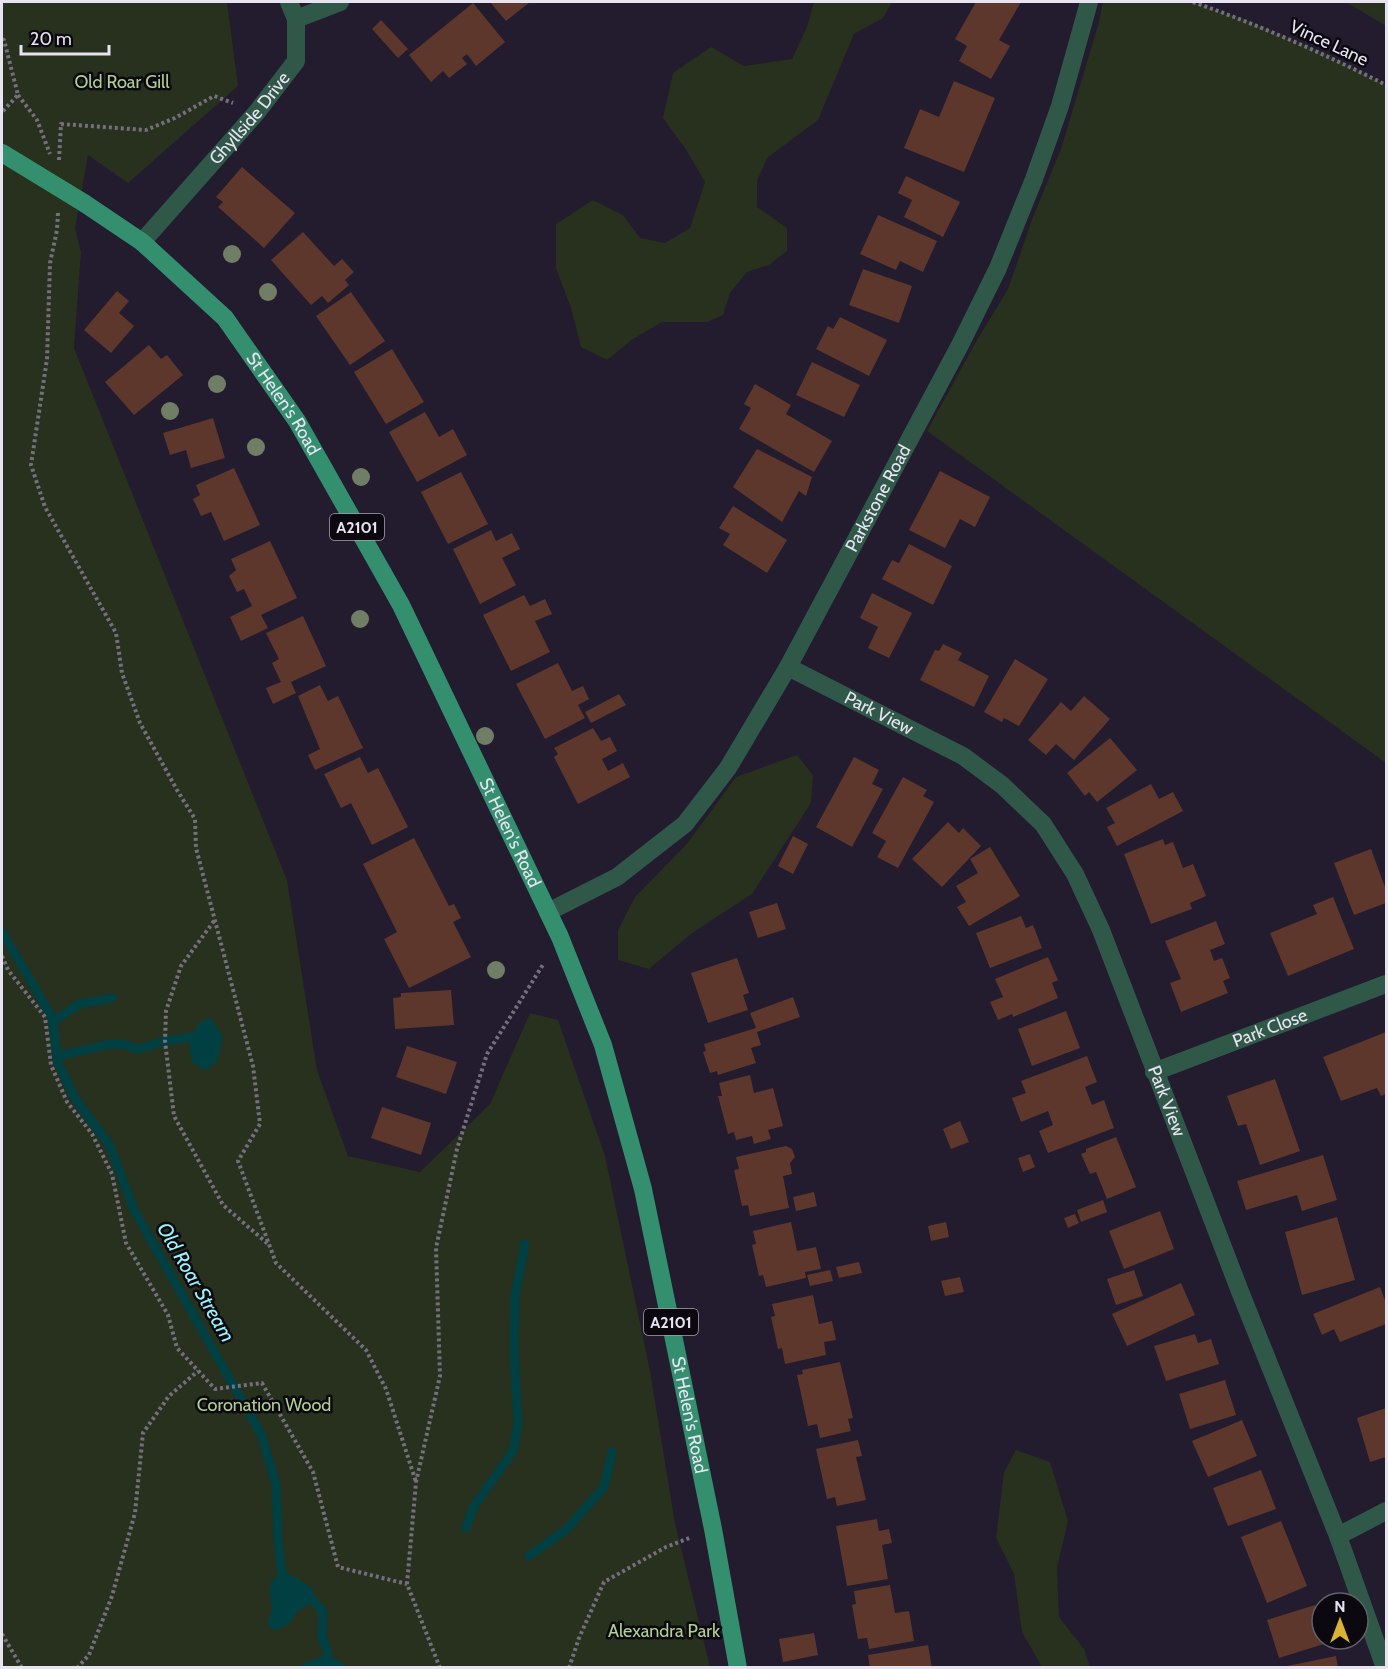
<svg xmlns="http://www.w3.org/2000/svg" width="1388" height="1669" font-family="Cabin,sans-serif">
	<rect width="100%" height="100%" fill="#231b2e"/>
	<g fill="#27311d">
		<path d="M2,2H227L238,86L128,183L88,155L75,228L81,252L74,348L287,880L317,1070L348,1156L420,1172L490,1104L530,1013L558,1020L605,1156L650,1371L675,1523L710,1667L2,1668Z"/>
		<path d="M814,2H892L883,18L854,34L818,120L767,158L757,181V207L787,228V251L769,265L747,272L730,293L723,315L707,322H662L633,339L607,360L581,347L571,308L556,268V224L593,200L623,215L640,238L665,243L690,228L705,182L687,151L663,118L673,73L711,47L744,66L792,59L807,27Z"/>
		<path d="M1103,2H1193L1243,19L1326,54L1386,85V763L927,431L977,340L1008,289L1033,217L1061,149L1099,22Z"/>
		<path d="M1346,2H1386V26Z"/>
		<path d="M797,755L813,775L811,803L752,894L692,933L649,969L618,960V930L635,897L686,845L736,777Z"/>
		<path d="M1016,1450L1050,1462L1068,1521L1057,1568L1059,1617L1084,1649L1090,1667H1042L1022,1632L1014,1574L996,1538L1004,1472Z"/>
	</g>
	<g fill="#004043">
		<path d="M211,1018L223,1037L217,1062L205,1070L193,1063C187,1043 190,1039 200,1022Z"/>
		<path d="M282,1575L296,1577L314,1590L312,1602L297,1612L289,1624L275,1630L267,1625L272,1610L270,1591L271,1581Z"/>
		<path d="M328,1654L348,1667H299L303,1664Z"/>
	</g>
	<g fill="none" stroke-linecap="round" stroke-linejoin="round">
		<g stroke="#004043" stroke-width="9">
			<path d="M2,932L52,1017L58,1062L74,1097L110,1146L134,1210L261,1434L276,1484L278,1540L282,1575L291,1581"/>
			<path d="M53,1022L79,1004L112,998"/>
			<path d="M57,1056L106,1045L123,1044L138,1049L165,1041L191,1037"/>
			<path d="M466,1528L473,1508L513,1451L518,1424L514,1353L515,1296L525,1244"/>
			<path d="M529,1556L567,1529L604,1487L612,1452"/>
			<path d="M304,1591L323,1611L322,1637L328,1654"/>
		</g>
	</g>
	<g fill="#5d372c">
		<path d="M490,2H530L506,21Z"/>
		<path d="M976,2H1021L999,40L1010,46L991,79L959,61L967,46L955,39Z"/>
		<path d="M473,3L505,42L476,66L467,54L462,58L467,64L449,78L443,71L431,82L409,55Z"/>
		<path d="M381,20L408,49L398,58L372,29Z"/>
		<path d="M954,81L995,98L964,172L904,148L920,109L939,117Z"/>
		<path d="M242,167L295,213L264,248L218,207L223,202L216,197Z"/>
		<path d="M906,176L960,202L943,237L904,217L912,200L898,193Z"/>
		<path d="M878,215L937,241L923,272L900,261L896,270L860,254Z"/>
		<path d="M303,232L334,266L342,259L354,272L345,280L349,285L328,303L322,296L311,305L271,260Z"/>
		<path d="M863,269L912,286L899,323L849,305Z"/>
		<path d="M117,291L129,301L119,313L134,326L111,353L84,330Z"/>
		<path d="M351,292L385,341L350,365L316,316Z"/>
		<path d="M840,317L887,340L869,376L816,349L828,326L833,329Z"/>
		<path d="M149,345L161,359L167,355L183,375L134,415L105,382Z"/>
		<path d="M392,349L424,402L386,424L354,372Z"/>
		<path d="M812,362L860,385L844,417L796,395Z"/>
		<path d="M755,384L791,405L786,414L832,441L814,472L739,429L751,408L744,404Z"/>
		<path d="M425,412L439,437L453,429L467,455L417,482L389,432Z"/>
		<path d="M213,418L225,458L191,468L186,450L170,455L163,433Z"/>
		<path d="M757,449L812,477L806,496L799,491L782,522L733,487Z"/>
		<path d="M234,468L260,525L224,541L211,512L201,516L193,499L200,495L196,485Z"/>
		<path d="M940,471L990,497L975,527L960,519L945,548L909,530Z"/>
		<path d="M461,472L488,524L448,544L421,492Z"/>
		<path d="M733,506L787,540L767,573L723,545L730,534L719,528Z"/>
		<path d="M491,530L496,541L512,533L520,549L502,558L516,585L480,604L453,549Z"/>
		<path d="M270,541L297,598L261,615L268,628L241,641L230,617L252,606L244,589L237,592L229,576L236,570L231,559Z"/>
		<path d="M909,544L952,566L933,605L882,579L892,560L899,563Z"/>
		<path d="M872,593L912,613L889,658L868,648L878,627L860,618Z"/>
		<path d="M524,595L530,606L545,599L552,614L535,621L550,652L511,671L483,615Z"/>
		<path d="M303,616L326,666L291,682L296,693L273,704L266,688L281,682L272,663L279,659L266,633Z"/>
		<path d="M943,644L962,653L958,660L989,676L974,707L920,680L935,650L939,651Z"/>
		<path d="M1015,659L1048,679L1019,726L1004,718L1002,722L984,712Z"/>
		<path d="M558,663L572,691L583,686L589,699L578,705L585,718L545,739L516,684Z"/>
		<path d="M320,685L328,701L338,696L363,748L315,770L308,755L320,749L298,696Z"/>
		<path d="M619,694L626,705L591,723L585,712Z"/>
		<path d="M1084,696L1110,719L1074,760L1056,744L1046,755L1028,740L1061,702L1071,711Z"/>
		<path d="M593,728L601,741L610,737L617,751L602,759L608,771L623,763L630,777L578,804L554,757L558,754L554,748Z"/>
		<path d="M1110,738L1137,770L1097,802L1089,792L1085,796L1067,773Z"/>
		<path d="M360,757L368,773L378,768L408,827L372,845L351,803L341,808L324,774Z"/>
		<path d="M854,757L879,770L872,784L883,789L852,847L816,827Z"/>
		<path d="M903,777L927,790L923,796L934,802L898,868L877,857L886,841L872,833Z"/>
		<path d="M1151,784L1159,799L1173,792L1183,811L1117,846L1107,827L1115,823L1106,808Z"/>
		<path d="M948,822L959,833L963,828L981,846L942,887L912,859Z"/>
		<path d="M793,836L808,844L793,874L778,866Z"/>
		<path d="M414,838L449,906L454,904L461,918L453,922L471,957L409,988L384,939L397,932L363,864Z"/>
		<path d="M1163,839L1165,845L1173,842L1183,868L1193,864L1206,896L1190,903L1192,909L1151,924L1124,854Z"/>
		<path d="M990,847L1020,896L969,926L957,907L966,902L956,886L978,873L970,859Z"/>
		<path d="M1371,849L1386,890V903L1354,915L1334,863Z"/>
		<path d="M1333,897L1354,949L1288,976L1270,933L1317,914L1313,905Z"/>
		<path d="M777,903L786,929L758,938L749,912Z"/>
		<path d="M1021,916L1026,928L1033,925L1042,948L990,968L976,933Z"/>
		<path d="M1216,921L1225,944L1210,950L1214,961L1222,958L1230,978L1223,981L1228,993L1181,1012L1170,983L1181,979L1165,941Z"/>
		<path d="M1048,957L1058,980L1052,983L1058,998L1013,1017L1012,1014L998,1020L990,1002L1003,997L995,979Z"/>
		<path d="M737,958L749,993L743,995L748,1010L708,1023L691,973Z"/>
		<path d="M451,990L454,1025L395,1029L393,998L401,997V993Z"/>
		<path d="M793,997L800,1017L757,1032L761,1045L751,1048L756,1063L718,1075L717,1071L710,1073L703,1052L706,1051L704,1044L756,1028L750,1013Z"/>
		<path d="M1066,1011L1080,1048L1032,1066L1018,1029Z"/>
		<path d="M1386,1032V1094L1381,1096L1377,1088L1341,1101L1323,1057Z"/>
		<path d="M407,1046L457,1062L446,1094L396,1077Z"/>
		<path d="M1087,1056L1097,1082L1085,1087L1092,1105L1104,1100L1114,1128L1048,1153L1039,1131L1053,1125L1048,1111L1021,1122L1012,1098L1026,1093L1021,1081Z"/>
		<path d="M750,1075L754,1093L773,1088L783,1126L768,1130L771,1139L754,1144L752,1136L736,1140L734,1132L728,1134L718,1096H722L719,1083Z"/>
		<path d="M1275,1079L1300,1151L1260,1165L1246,1124L1238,1126L1227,1096Z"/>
		<path d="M382,1107L431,1123L421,1155L371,1138Z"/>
		<path d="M960,1121L969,1142L951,1149L943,1129Z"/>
		<path d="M1116,1137L1136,1187L1107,1199L1096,1172L1090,1174L1081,1154L1086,1152V1149Z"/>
		<path d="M786,1146L792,1149L795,1157L790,1163L792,1174L783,1176L789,1208L750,1216L748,1205L742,1206L734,1170L739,1169L736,1157Z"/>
		<path d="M1030,1154L1035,1167L1023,1172L1018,1158Z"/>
		<path d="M1323,1155L1337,1200L1302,1211L1297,1195L1246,1210L1237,1181Z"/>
		<path d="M814,1192L817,1206L796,1211L793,1197Z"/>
		<path d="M1103,1200L1107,1212L1081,1222L1077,1210Z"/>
		<path d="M1160,1211L1174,1249L1124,1269L1109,1231Z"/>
		<path d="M1075,1214L1079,1223L1068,1228L1064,1218Z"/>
		<path d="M1337,1217L1355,1280L1302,1295L1285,1232Z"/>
		<path d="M791,1222L797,1251L816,1247L821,1269L805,1272L806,1278L766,1287L763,1275L759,1276L752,1245L756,1244L753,1231Z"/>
		<path d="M946,1222L949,1237L931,1241L928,1226Z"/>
		<path d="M859,1262L862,1273L839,1278L836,1267Z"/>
		<path d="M830,1270L833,1281L810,1286L807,1275Z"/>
		<path d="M1134,1270L1143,1296L1116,1305L1107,1279Z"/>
		<path d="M960,1277L964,1292L945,1296L941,1281Z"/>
		<path d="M1181,1283L1195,1315L1127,1346L1112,1314Z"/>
		<path d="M1380,1287L1386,1303V1324L1340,1342L1334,1329L1322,1335L1313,1314Z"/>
		<path d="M813,1295L819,1324L832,1321L836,1340L824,1342L826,1355L785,1364L782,1348L778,1349L771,1317L775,1316L772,1304Z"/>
		<path d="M1195,1334L1198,1343L1211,1339L1219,1364L1166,1381L1154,1346Z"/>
		<path d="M840,1362L853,1418L848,1419L851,1431L820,1438L817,1424L808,1426L797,1375L803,1374L802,1370Z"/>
		<path d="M1225,1380L1236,1415L1190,1429L1179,1394Z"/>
		<path d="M1386,1408V1457L1370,1462L1357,1418Z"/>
		<path d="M1242,1420L1257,1456L1208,1477L1192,1441Z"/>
		<path d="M858,1440L862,1456L856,1457L866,1500L837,1506L835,1497L827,1499L816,1449Z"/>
		<path d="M1261,1470L1276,1509L1228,1526L1213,1488Z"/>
		<path d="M877,1519L879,1531L889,1529L892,1543L882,1545L888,1579L847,1586L836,1526Z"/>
		<path d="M1281,1521L1307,1586L1267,1603L1241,1537Z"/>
		<path d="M890,1585L895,1613L909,1611L914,1641L869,1649L867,1638L858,1639L852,1605L856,1604L854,1591Z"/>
		<path d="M1315,1605L1322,1626V1639H1326L1327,1643L1279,1658L1267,1620Z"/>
		<path d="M814,1633L818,1655L783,1662L779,1639Z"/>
		<path d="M928,1645L932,1668H870L868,1655Z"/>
		<path d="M1336,1656L1338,1668H1287V1666Z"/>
	</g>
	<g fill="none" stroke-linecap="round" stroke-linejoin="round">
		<g stroke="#756e7f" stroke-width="4" stroke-dasharray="3 3" stroke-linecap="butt">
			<path d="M1193,2C1259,25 1323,53 1386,85"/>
			<path d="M2,39L4,40L18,95L2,112"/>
			<path d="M18,95L37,120L50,154"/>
			<path d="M59,160L61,124L146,130L175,118L214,96L233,103"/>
			<path d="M58,213L57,230L50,263L47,359L31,465L45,507L116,633L122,673L140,723L177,790L195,819L196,848L253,1066L260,1124L238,1161L276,1263L366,1350L386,1389L416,1482"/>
			<path d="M214,921L181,966L166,1011L165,1041L174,1116L223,1205L268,1244"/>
			<path d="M2,956L8,970L45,1017L51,1065L67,1102L92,1134L112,1174L126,1243L168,1315L177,1348L215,1389L262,1383L313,1472L338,1567L407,1584"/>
			<path d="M2,1634L22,1668"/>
			<path d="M77,1668L89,1655L112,1596L135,1513L143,1433L169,1396L198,1371"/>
			<path d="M440,1668L407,1584L416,1482L440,1376L436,1248L457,1149L487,1054L544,963"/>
			<path d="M569,1668L579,1638L604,1582L666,1547L692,1537"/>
		</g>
		<g stroke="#305848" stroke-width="18">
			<path d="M289,2L296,19"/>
			<path id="s1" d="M142,242L257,112L296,61V19L340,2"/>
			<path id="s2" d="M788,667L963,756L1002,785L1043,824L1075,874L1101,930L1241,1294L1338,1536L1385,1668"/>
			<path id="s3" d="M548,912L617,877L685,824L728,768L788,667L960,345L998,268L1034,179L1060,106L1089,2"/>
			<path id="s4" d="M1154,1072L1386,984"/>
			<path d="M1338,1536L1386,1511"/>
		</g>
		<path stroke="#348f6f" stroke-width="18" id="s5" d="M84,203L142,242L225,318L297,421L401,605L560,937L603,1045L643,1189L713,1529L738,1668"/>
		<path stroke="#348f6f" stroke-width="18" d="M2,153L84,203"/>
	</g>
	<g fill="#717e66">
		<circle cx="232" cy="254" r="9"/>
		<circle cx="268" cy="292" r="9"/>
		<circle cx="217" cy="384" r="9"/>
		<circle cx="170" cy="411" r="9"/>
		<circle cx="256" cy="447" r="9"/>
		<circle cx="361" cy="477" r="9"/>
		<circle cx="360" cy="619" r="9"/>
		<circle cx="485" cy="736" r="9"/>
		<circle cx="496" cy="970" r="9"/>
	</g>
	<g text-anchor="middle" stroke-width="5" stroke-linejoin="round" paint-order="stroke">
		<g fill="#0b0810" stroke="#a6a1ae" stroke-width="1.5">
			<rect x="330" y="514" width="54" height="26" rx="4.5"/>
			<rect x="644" y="1309" width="54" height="26" rx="4.5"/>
		</g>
		<g font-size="16" font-weight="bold" fill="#e8e3f1">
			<text x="357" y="533">A2101</text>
			<text x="671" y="1328">A2101</text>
		</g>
		<g font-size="18" fill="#e8e3f1" stroke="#0b0810">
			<text transform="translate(1329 43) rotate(25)" y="6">Vince Lane</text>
			<text dy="6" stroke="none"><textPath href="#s1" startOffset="164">Ghyllside Drive</textPath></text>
			<text dy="6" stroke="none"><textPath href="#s5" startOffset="286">St Helen's Road</textPath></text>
			<text dy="6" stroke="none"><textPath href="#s3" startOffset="543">Parkstone Road</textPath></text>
			<text dy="6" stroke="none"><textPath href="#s2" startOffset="102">Park View</textPath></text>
			<text dy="6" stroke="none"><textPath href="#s5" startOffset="772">St Helen's Road</textPath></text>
			<text dy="6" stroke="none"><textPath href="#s4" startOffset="124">Park Close</textPath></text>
			<text dy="6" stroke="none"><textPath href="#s2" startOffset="606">Park View</textPath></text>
			<text dy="6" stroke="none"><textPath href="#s5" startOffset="1384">St Helen's Road</textPath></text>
		</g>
		<g font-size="18" fill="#b1cf93" stroke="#0b0810">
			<text x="122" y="88">Old Roar Gill</text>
			<text x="264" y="1411">Coronation Wood</text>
			<text x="664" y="1637">Alexandra Park</text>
		</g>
		<g font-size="20" font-style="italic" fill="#9af5fa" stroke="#0b0810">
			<text transform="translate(196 1282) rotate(60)" y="7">Old Roar Stream</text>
		</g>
	</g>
	<rect width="1388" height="1669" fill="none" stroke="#e8e3f1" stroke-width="6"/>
	<g transform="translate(1340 1621)"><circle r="28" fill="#0b0810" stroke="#63606a" stroke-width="1.5"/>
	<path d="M0-4.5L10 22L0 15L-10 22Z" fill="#d9b334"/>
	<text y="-9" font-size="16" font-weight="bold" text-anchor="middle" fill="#e8e3f1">N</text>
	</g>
	<path d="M21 45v9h88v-9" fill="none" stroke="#e8e3f1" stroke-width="3"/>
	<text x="30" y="45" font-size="18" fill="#e8e3f1" stroke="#0b0810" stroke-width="4.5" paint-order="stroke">20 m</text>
</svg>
